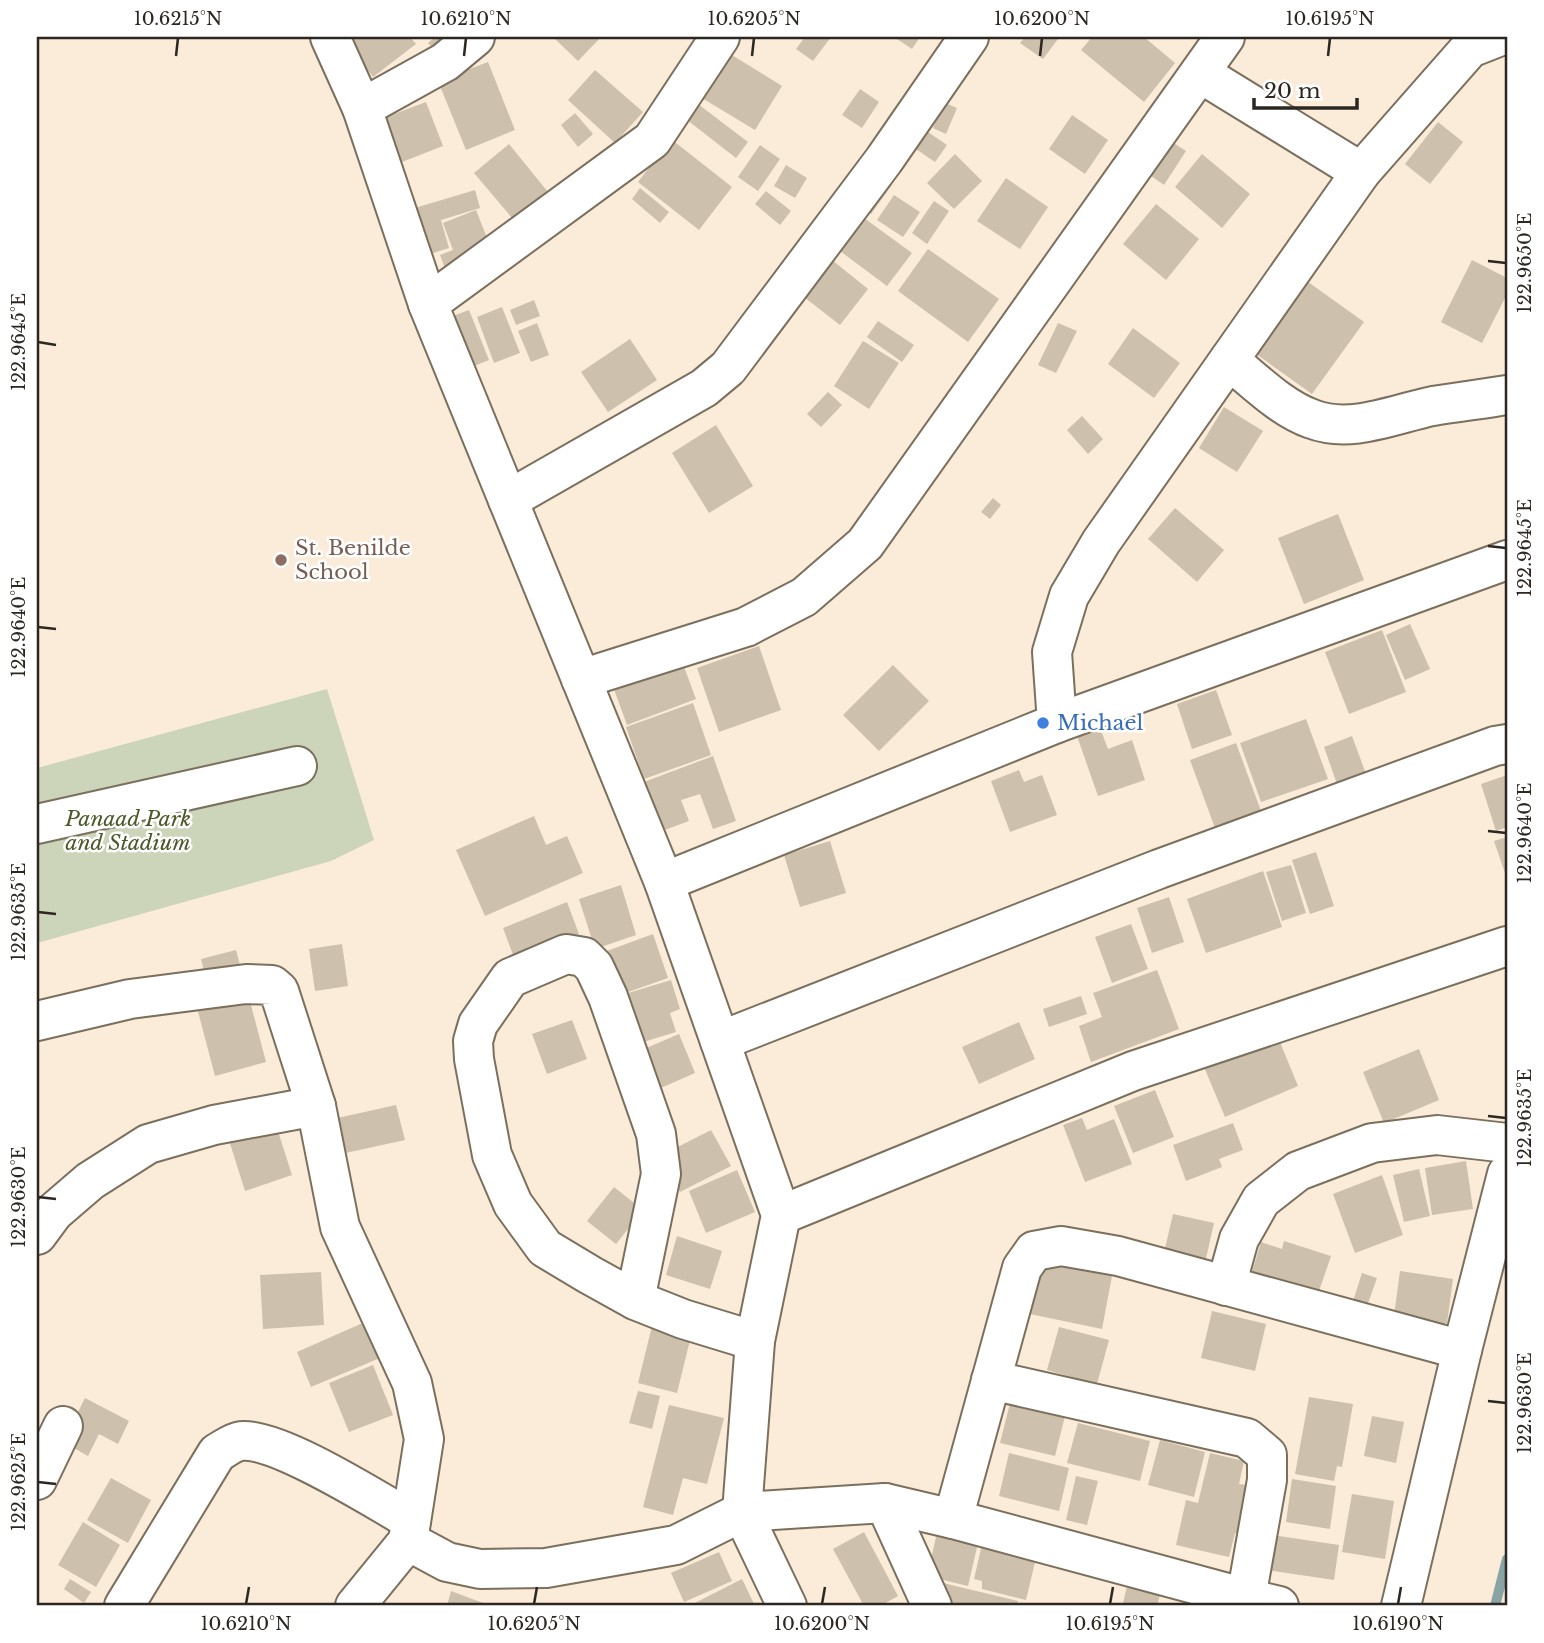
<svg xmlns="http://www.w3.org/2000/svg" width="1544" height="1643" font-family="'Libre Baskerville',serif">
	<rect width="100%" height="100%" fill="#faecd8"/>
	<path fill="#ccd5b9" d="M327,689L374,840L331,861L37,943V768Z"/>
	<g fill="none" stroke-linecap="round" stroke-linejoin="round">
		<path stroke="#89a4a4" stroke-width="10" d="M1495,1606L1507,1559"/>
	</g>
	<g fill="#cdc0ac">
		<path d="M343,37H410L416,44L373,77Z"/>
		<path d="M435,37H460L439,55L428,43Z"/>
		<path d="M553,37H601L578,61Z"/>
		<path d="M805,37H831L813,61L796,49Z"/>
		<path d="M894,37H920L912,49Z"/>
		<path d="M1025,37H1054L1058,39L1043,59L1020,43Z"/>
		<path d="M1092,37H1144L1175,63L1144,102L1081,50Z"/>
		<path d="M719,47L782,86L755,130L692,92Z"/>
		<path d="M488,62L515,130L466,150L438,81Z"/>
		<path d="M595,70L643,112L615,143L568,100Z"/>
		<path d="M860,89L879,102L862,128L842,115Z"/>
		<path d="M694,101L748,142L736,158L682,116Z"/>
		<path d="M426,102L443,146L389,167L373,122Z"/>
		<path d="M943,102L957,108L946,134L933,128Z"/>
		<path d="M575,113L593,134L578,147L561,125Z"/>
		<path d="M1072,115L1108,140L1085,174L1049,149Z"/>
		<path d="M1438,122L1463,142L1430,184L1405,164Z"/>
		<path d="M919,126L947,145L935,162L907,143Z"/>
		<path d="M1163,136L1186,151L1164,185L1141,169Z"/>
		<path d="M671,139L732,187L699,230L638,182Z"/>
		<path d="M509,144L552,197L518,225L474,173Z"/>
		<path d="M760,145L780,159L758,191L738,177Z"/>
		<path d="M955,154L982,181L954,209L927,183Z"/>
		<path d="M1202,154L1250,194L1222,228L1175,187Z"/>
		<path d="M786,165L807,178L795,198L774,186Z"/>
		<path d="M881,177L892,185L871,214L860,206Z"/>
		<path d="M1006,178L1048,207L1020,249L977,221Z"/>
		<path d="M640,188L669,212L660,223L632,199Z"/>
		<path d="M475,190L480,208L441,220L440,217L449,248L418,258L405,211Z"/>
		<path d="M766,191L791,211L780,225L755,204Z"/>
		<path d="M894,195L920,212L903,237L877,220Z"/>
		<path d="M934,201L949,211L927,244L912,233Z"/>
		<path d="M1156,204L1199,239L1166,280L1123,244Z"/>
		<path d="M476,210L493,253L446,271L440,255L453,250L443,223Z"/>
		<path d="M864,218L912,253L887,286L840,251Z"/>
		<path d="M928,249L999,299L968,342L898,291Z"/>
		<path d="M832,260L868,289L840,325L804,297Z"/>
		<path d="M1472,260L1507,278V294L1482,343L1441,322Z"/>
		<path d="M1304,279L1364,322L1312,394L1252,351Z"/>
		<path d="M534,300L540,316L516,325L510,310Z"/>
		<path d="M502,307L520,353L494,363L477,317Z"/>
		<path d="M469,310L489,360L469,368L450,317Z"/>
		<path d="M878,321L914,345L902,362L867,337Z"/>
		<path d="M537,323L549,355L531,362L518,331Z"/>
		<path d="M1058,323L1077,331L1056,373L1038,365Z"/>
		<path d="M1133,328L1180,363L1154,398L1108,364Z"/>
		<path d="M630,339L657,380L608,412L581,372Z"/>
		<path d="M863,341L899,363L869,409L834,386Z"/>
		<path d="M828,392L842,405L821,427L807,414Z"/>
		<path d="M1224,407L1263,431L1237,472L1199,448Z"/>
		<path d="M1082,416L1103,439L1088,454L1067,430Z"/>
		<path d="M716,425L753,486L709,513L672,453Z"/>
		<path d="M993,498L1001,505L990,519L981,512Z"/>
		<path d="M1175,508L1224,550L1197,582L1148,539Z"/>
		<path d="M1338,514L1364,580L1304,604L1278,538Z"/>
		<path d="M1410,624L1430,669L1405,680L1386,635Z"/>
		<path d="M1382,630L1406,692L1349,714L1325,652Z"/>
		<path d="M759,646L781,710L719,732L697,668Z"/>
		<path d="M680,656L696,699L627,725L611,681Z"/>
		<path d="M893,665L929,701L879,751L843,715Z"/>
		<path d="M1216,690L1232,735L1192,749L1177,704Z"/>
		<path d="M693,703L711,755L644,779L626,727Z"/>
		<path d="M1306,719L1328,779L1261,802L1240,743Z"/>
		<path d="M1100,728L1108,749L1132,740L1145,780L1098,796L1077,736Z"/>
		<path d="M1352,736L1366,774L1337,784L1324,747Z"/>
		<path d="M1236,743L1261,811L1215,828L1190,760Z"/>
		<path d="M713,756L736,821L713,829L700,794L681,800L689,821L662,831L644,782Z"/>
		<path d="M1019,770L1024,782L1042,775L1057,815L1010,832L991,781Z"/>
		<path d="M1507,775V827L1496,831L1481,784Z"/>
		<path d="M534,816L546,845L567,836L583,873L485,916L456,850Z"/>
		<path d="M1507,837V879L1494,841Z"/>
		<path d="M830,841L846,893L800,907L784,855Z"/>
		<path d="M1316,852L1334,906L1310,914L1292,860Z"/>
		<path d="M1291,865L1306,913L1282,921L1266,872Z"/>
		<path d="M1263,871L1282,927L1206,953L1187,899Z"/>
		<path d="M621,885L636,935L595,949L579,899Z"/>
		<path d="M1169,897L1184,942L1152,953L1137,908Z"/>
		<path d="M567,902L579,934L515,960L503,928Z"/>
		<path d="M1131,924L1148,969L1112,983L1095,937Z"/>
		<path d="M653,934L668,978L611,998L596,955Z"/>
		<path d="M342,944L348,986L315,991L309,949Z"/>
		<path d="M236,950L243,977L208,986L201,959Z"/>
		<path d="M1157,970L1179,1029L1091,1062L1079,1026L1102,1017L1093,993Z"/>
		<path d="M671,980L680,1009L670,1013L676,1032L630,1046L615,997Z"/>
		<path d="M247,990L266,1062L215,1076L196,1004Z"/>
		<path d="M1081,996L1087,1014L1049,1027L1043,1009Z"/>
		<path d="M572,1020L587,1059L547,1074L532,1034Z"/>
		<path d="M1019,1022L1035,1059L979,1084L962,1047Z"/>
		<path d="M679,1034L695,1073L654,1091L637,1052Z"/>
		<path d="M1277,1035L1298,1086L1225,1117L1204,1067Z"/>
		<path d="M1419,1049L1439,1100L1384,1123L1363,1072Z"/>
		<path d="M1155,1090L1174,1137L1133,1153L1114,1106Z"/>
		<path d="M396,1105L405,1140L341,1154L333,1119Z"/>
		<path d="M1082,1118L1087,1130L1114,1119L1132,1164L1085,1182L1063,1125Z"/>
		<path d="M275,1122L292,1175L245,1191L228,1137Z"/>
		<path d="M1233,1123L1243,1150L1219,1159L1222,1167L1186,1181L1173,1145Z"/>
		<path d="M711,1130L731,1166L680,1192L662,1155Z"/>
		<path d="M1466,1161L1473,1209L1432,1215L1425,1168Z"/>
		<path d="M1419,1169L1430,1216L1404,1222L1393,1175Z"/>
		<path d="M737,1170L755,1212L706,1233L689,1191Z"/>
		<path d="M1382,1175L1403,1235L1355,1253L1333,1194Z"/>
		<path d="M614,1187L643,1210L616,1244L587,1221Z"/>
		<path d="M1173,1214L1214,1223L1204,1267L1163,1257Z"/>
		<path d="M677,1236L722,1251L710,1289L666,1275Z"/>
		<path d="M1284,1241L1331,1256L1315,1303L1249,1282L1261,1242L1282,1249Z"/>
		<path d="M1036,1261L1112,1276L1102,1329L1025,1313Z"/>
		<path d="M1400,1271L1453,1279L1447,1323L1425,1330L1394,1316Z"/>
		<path d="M321,1272L324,1325L263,1329L260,1275Z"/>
		<path d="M1362,1273L1377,1278L1367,1306L1353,1301Z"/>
		<path d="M1212,1311L1266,1324L1255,1371L1201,1358Z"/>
		<path d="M654,1318L693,1328L677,1393L638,1383Z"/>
		<path d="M365,1322L380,1358L311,1387L297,1352Z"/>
		<path d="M1059,1327L1109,1340L1097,1384L1047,1370Z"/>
		<path d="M373,1365L393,1415L349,1432L329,1383Z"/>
		<path d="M638,1391L660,1396L652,1429L629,1423Z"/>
		<path d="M1309,1397L1353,1404L1342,1467L1337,1466L1334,1481L1295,1474Z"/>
		<path d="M85,1398L129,1421L118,1444L99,1434L88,1456L63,1442Z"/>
		<path d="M1010,1403L1065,1416L1055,1456L1000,1443Z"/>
		<path d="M669,1405L724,1418L707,1484L683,1478L673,1515L643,1507Z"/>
		<path d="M1372,1416L1404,1422L1396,1463L1364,1456Z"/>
		<path d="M1078,1423L1150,1441L1140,1481L1067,1463Z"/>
		<path d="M1160,1440L1205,1452L1194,1497L1148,1485Z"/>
		<path d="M1009,1453L1069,1468L1059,1511L999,1496Z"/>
		<path d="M1210,1453L1244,1461L1239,1484L1246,1485L1242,1503L1253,1505L1246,1536L1235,1533L1229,1557L1176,1545L1186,1500L1198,1503Z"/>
		<path d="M1076,1476L1098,1481L1087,1525L1066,1520Z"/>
		<path d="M111,1478L151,1500L128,1543L87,1520Z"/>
		<path d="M1292,1479L1336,1486L1330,1529L1286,1522Z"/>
		<path d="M1352,1494L1394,1501L1385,1559L1342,1552Z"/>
		<path d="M83,1522L120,1545L96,1587L58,1565Z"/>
		<path d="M864,1532L898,1596L880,1606H864L833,1549Z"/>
		<path d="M937,1533L978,1543L968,1586L927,1576Z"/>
		<path d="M1272,1535L1339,1545L1334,1580L1266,1570Z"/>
		<path d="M983,1540L1037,1554L1026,1600L982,1589V1581L974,1579Z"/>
		<path d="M719,1552L732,1581L684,1602L671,1573Z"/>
		<path d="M70,1579L91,1592L84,1603L64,1589Z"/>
		<path d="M742,1579L755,1606H689Z"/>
		<path d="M939,1582L1018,1601L1017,1606H935Z"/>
		<path d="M1128,1582L1161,1591L1157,1606H1136L1123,1603Z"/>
		<path d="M451,1591L491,1606H447Z"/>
	</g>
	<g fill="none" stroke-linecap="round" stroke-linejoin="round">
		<g stroke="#7b6f5d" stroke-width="42">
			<g id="street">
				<path d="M330,37L362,108L428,304L664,882L781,1215L755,1341L742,1512L787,1606"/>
				<path d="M1200,73L1361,172"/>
				<path d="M362,108L445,62L475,37"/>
				<path d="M428,304L652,140L720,37"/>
				<path d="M1229,360C1255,381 1281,408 1312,419C1351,434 1394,414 1433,406C1457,402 1483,399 1507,395"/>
				<path d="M508,500L704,388L728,368L884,160L969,37"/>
				<path d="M581,679L746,627L804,597L865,544L1225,37"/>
				<path d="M1057,723L1052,652L1069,596L1101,542L1361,172L1470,48L1498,37"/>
				<path d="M37,824L297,766"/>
				<path d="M664,882L1057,723L1507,560"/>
				<path d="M37,1021L130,999L246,984L272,985L279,991L316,1106L340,1227L412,1383L424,1439L408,1541L447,1562L480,1569L546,1568L676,1545L742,1512L885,1503L953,1519L1246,1598L1244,1606"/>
				<path d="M720,1041L1159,869L1495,746L1507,744"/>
				<path d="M781,1215L1133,1071L1507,946"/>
				<path d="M37,1235L54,1212L90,1181L148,1144L214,1125L316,1106"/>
				<path d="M1226,1286L1239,1239L1261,1200L1298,1171L1372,1143L1437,1135L1507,1143"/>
				<path d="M635,1300L661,1174L656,1134L608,997L594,967L584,957L566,954L510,978L478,1024L473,1041L474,1059L492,1155L513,1204L545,1248L590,1275L635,1300L683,1319L755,1341"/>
				<path d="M991,1380L1247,1438L1267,1455V1480L1246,1598L1279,1606"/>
				<path d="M37,1480L63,1426"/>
				<path d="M885,1503L932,1606"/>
				<path d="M953,1519L1022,1268L1034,1251L1061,1246L1118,1256L1462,1350"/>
				<path d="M124,1606L217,1453C224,1449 233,1442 241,1441C277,1437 376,1500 411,1520"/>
				<path d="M355,1606L408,1541"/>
				<path d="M1401,1606L1462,1350L1507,1174"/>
			</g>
		</g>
		<use href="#street" stroke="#fff" stroke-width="38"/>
	</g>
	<path fill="none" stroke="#2c2720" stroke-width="2.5" d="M176,56L178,38M464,56L466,38M752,56L754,38M1040,56L1042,38M1328,56L1330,38M1488,261L1506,263M38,342L56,345M1488,546L1506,548M38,627L56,629M1488,831L1506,833M38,912L56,914M1488,1116L1506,1118M38,1197L56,1199M1488,1401L1506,1403M38,1482L56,1484M246,1604L249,1587M534,1604L537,1587M822,1604L825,1587M1110,1604L1113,1587M1398,1604L1401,1587"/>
	<circle fill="#8d6e63" stroke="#fff" stroke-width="2.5" cx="281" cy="560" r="7"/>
	<circle fill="#3f7fe0" stroke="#fff" stroke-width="2.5" cx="1043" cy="723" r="7"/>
	<g text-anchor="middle" stroke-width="5" stroke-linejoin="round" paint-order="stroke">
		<g font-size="21" fill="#785e54" stroke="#fff" text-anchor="start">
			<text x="295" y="555">St. Benilde<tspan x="295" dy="24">School</tspan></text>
		</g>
		<g font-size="21" fill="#366cbe" stroke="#fff" text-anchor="start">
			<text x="1057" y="730">Michael</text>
		</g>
		<g font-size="21" font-style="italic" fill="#4c5828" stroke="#fff">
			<text x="128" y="826">Panaad Park<tspan x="128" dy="24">and Stadium</tspan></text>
		</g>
	</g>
	<rect width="1544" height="1643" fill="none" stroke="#ffffff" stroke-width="77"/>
	<path d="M1254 98v10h103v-10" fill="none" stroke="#2c2720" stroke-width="3.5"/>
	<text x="1264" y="98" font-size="21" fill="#2c2720" stroke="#ffffff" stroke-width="5" paint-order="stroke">20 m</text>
	<rect x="38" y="38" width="1468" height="1566" fill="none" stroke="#2c2720" stroke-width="2.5"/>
	<g font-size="18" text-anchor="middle" fill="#2c2720">
		<text x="178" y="25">10.6215°N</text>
		<text x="466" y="25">10.6210°N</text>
		<text x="754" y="25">10.6205°N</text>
		<text x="1042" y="25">10.6200°N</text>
		<text x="1330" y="25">10.6195°N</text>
		<text transform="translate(1525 263) rotate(-90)" y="6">122.9650°E</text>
		<text transform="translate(19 342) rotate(-90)" y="6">122.9645°E</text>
		<text transform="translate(1525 548) rotate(-90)" y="6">122.9645°E</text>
		<text transform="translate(19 627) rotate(-90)" y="6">122.9640°E</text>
		<text transform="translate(1525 833) rotate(-90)" y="6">122.9640°E</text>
		<text transform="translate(19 912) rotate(-90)" y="6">122.9635°E</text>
		<text transform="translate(1525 1118) rotate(-90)" y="6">122.9635°E</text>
		<text transform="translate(19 1197) rotate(-90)" y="6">122.9630°E</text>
		<text transform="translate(1525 1403) rotate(-90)" y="6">122.9630°E</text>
		<text transform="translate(19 1482) rotate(-90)" y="6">122.9625°E</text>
		<text x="246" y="1630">10.6210°N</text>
		<text x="534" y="1630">10.6205°N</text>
		<text x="822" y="1630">10.6200°N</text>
		<text x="1110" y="1630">10.6195°N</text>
		<text x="1398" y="1630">10.6190°N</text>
	</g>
</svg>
